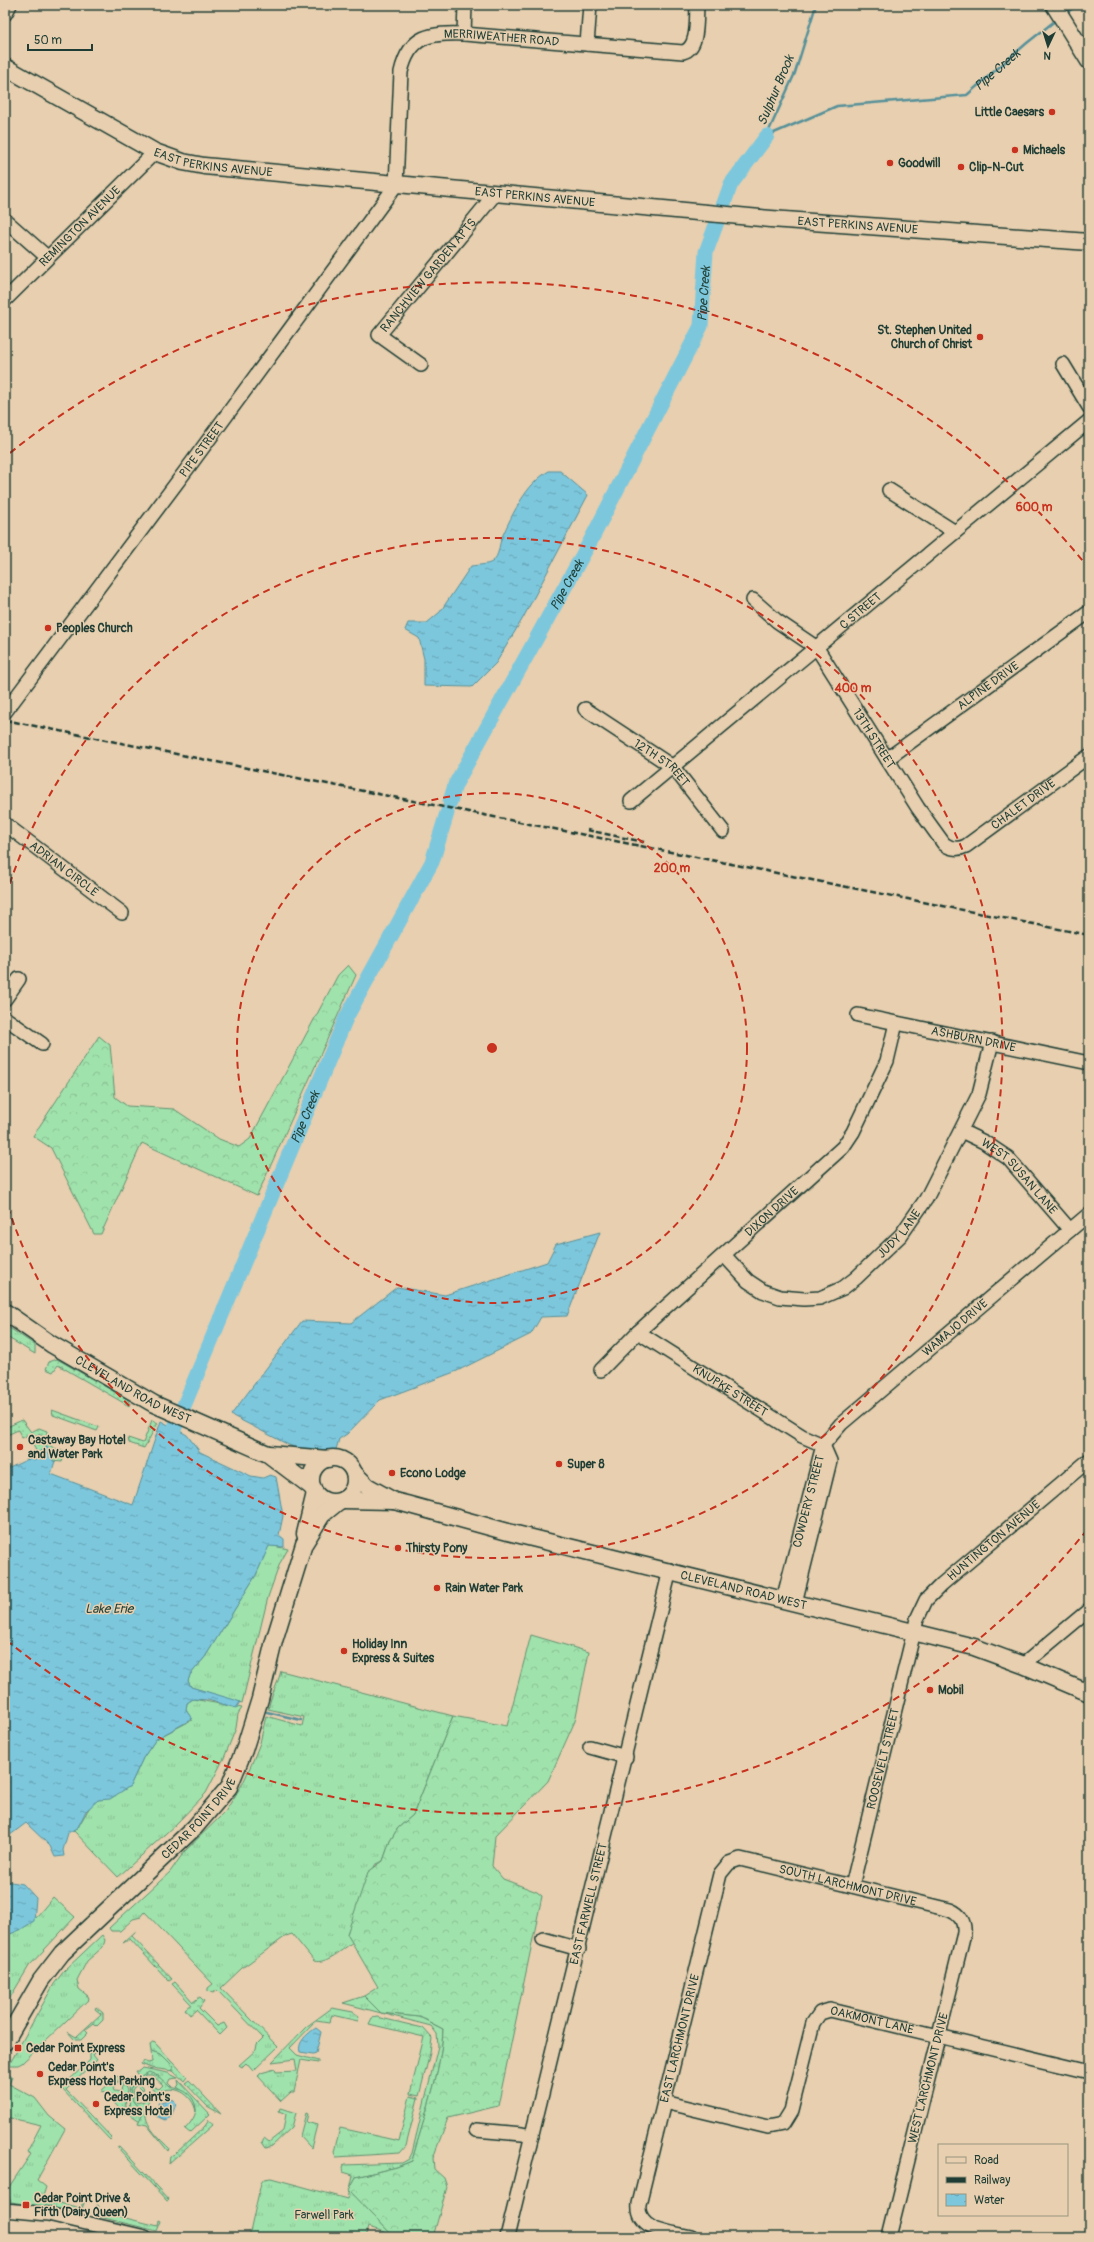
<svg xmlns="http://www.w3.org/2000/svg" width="1094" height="2242" font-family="Pangolin,sans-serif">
	<defs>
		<pattern id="grass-tufts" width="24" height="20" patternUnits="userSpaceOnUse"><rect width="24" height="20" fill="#a0e2ac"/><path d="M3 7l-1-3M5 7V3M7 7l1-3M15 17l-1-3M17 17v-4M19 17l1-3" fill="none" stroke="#89c395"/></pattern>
		<pattern id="forest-crowns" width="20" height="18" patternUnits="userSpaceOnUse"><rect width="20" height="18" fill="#a0e2ac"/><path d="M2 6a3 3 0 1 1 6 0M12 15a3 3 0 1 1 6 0" fill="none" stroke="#89c395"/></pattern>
		<pattern id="garden-dots" width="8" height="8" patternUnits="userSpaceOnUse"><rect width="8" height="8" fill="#a0e2ac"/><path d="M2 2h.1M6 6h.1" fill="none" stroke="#89c395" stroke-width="1.8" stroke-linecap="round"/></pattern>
		<pattern id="water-ripples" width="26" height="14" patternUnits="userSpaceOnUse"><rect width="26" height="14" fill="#7dc7dd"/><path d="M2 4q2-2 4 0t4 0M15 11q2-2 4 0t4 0" fill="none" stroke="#66a3b4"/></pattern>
	</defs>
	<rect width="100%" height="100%" fill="#e7cfaf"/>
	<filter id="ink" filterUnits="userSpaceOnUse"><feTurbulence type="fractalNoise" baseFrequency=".025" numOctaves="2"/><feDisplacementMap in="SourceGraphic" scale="8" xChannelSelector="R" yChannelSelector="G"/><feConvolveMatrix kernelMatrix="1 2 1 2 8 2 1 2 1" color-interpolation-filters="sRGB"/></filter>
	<g filter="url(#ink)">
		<g fill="url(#grass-tufts)" stroke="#609070">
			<path d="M5,1325L35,1345V1354L5,1336Z"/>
			<path d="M269,1545L288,1549L280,1563L268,1597L242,1703L191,1687L188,1681L190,1675L205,1657L256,1575Z"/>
			<path d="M281,1671L453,1716L413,1815L398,1828L390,1841L383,1861L375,1865L347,1934L353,1942C344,1948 326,1965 314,1961L292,1934L286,1936L242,1968L221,1988L278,2047L253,2071L246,2063L242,2067L239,2065L256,2050L257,2044L263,2038L217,1990L213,1993L208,1991V1988L213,1984L145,1912L141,1917L133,1919L120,1931H111L109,1928L170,1872L184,1852L225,1812L243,1783L252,1763L260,1743L266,1716L302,1726L304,1717L268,1709C271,1695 278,1684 281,1671Z"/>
			<path d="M193,1699L242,1708L238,1714L236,1728L224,1758L206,1793L177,1823L118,1877L73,1830L78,1827L91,1805L98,1800L110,1798L130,1786L143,1758L156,1739L192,1720L186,1710L187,1703Z"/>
			<path d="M53,1897L75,1917L29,1966L5,2006V1936C29,1927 37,1917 53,1897Z"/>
			<path d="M102,1935L105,1940L103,1947L87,1961L77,1980L79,1989L88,1996L89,1999L22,2063L18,2065H9L54,1984L64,1971Z"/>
			<path d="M364,1996L381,2013L420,2017L443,2029C442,2071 423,2120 412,2161L397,2167L356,2177L350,2190L394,2237H384L385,2232L368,2227L365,2237H249L261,2183L264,2179L271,2178L348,2199L353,2175L343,2172L342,2168L344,2165L402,2163L409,2159L412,2153L438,2046L437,2034L431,2026L343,2003Z"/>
			<path d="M332,2008L353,2012L359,2016L358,2021L332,2015L329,2023L316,2021L290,2048L297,2055L318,2061V2063L301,2060L294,2092H291L281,2101L258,2076L261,2073L275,2069L276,2072L297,2071L295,2059L272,2062L306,2027Z"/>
			<path d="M377,2017L423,2028L432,2038L430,2053L419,2096L410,2094L424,2037L369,2024L372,2018Z"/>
			<path d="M151,2051L161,2054L173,2066V2071L151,2068L141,2064L143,2061L148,2063L152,2062Z"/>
			<path d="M143,2068L168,2073L178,2078L170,2079L168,2083L172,2087H170C159,2078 154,2070 140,2077L136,2071H140Z"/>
			<path d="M5,2072L12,2077L9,2084L35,2098L49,2116L65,2129L37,2180L46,2187L42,2199L81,2208L83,2201H85L80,2213L11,2202L7,2193L9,2187L31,2154L27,2152L41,2125L6,2117L5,2119Z"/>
			<path d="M118,2076L120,2078L113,2088L114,2091L121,2092L122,2085L118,2082L121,2080L127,2090L125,2099L127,2113L124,2114L106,2093L101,2091Z"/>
			<path d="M130,2078L136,2081L130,2089L133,2101L143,2113L140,2121L131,2115L130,2111L128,2083Z"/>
			<path d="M178,2080L210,2114L190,2133L185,2129C204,2109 196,2100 177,2087L179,2085Z"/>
			<path d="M410,2096L418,2098L406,2146L400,2153L336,2157L334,2152L340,2128L399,2141Z"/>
			<path d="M280,2108L296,2113L292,2127L272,2146L266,2148L262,2142L264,2138L269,2142L283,2131L286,2114L279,2111Z"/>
			<path d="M306,2113L308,2114L306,2122L317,2125L311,2148L300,2136Z"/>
			<path d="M97,2205L99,2206L97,2211L158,2226L159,2220L161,2221L157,2231L96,2216L95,2215Z"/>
		</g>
		<g fill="url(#forest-crowns)" stroke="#609070">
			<path d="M348,965L356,975L257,1196L142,1143L101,1234H94L51,1148L33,1136L99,1036L110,1045L115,1097L127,1106L174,1109L219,1139L239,1147L250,1139L338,975Z"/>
			<path d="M531,1635L589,1652L575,1721L548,1781L495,1836L492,1866L503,1879L537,1892L542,1896L498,2106L448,2118L433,2158L434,2169L444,2178L447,2187L433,2237H394L349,2190L356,2177L397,2167L412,2161C423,2120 442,2071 443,2029L420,2017L381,2013L364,1996L378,1987L347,1934L368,1872L383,1861L390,1841L398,1828L413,1815L453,1716L507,1726Z"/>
		</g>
		<g fill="url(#garden-dots)" stroke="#609070">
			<path d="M57,1359L127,1399L130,1404L129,1406L58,1365L53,1372L46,1369L49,1362Z"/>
			<path d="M52,1410L99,1427L97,1431L53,1415Z"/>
			<path d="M22,1420L31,1432L39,1428L47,1431L46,1439L39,1434L30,1438L28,1435L22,1438L18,1430L5,1436V1428Z"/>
			<path d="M152,1420L158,1423L144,1448L129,1443L128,1438L143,1443Z"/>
			<path d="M38,1438L54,1448L65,1452L62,1462L53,1461L51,1453L47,1447L37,1453L32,1442Z"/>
			<path d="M137,1930L132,1936L172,1979L169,1981L130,1939L123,1943Z"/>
			<path d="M175,1982L193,2002L200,1997L204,2001L199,2008L217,2026L224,2023L227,2028L220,2035L196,2010L190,2015L185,2009L191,2004L172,1984Z"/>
			<path d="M96,2007L103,2013V2020L97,2026L94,2023L85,2030L88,2033L81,2040H75L68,2032L76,2037L101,2014L95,2009Z"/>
			<path d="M154,2042L187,2077L184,2081L173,2071V2066L161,2054L151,2051L150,2045Z"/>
			<path d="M95,2050L97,2051L93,2055L97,2060L66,2090L112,2138L110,2140L61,2088L90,2060V2054Z"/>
			<path d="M149,2072L158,2076L170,2087C184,2089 196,2095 196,2112C193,2094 174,2083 157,2093L151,2088L152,2086L159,2089L163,2085L152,2075H146L144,2079L149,2084L148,2086L140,2077Z"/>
			<path d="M189,2080L221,2114L207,2106L185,2083Z"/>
			<path d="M136,2081L144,2090L142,2091L136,2085L132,2090L137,2103L144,2101L143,2094L146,2092L149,2100C138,2120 156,2135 169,2148L168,2151L147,2125L138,2123L143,2113L133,2101L130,2089Z"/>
			<path d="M209,2120L213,2125L169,2164L170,2156L175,2154L205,2126Z"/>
			<path d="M119,2146L169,2200L167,2201L117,2147Z"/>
		</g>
		<g fill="url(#water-ripples)" stroke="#579099">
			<path d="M549,471H560L588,495L523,618L496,663L472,687L424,686V659L419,638L405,630L408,623H427L440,612L471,566C477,565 487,565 492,562C500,555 498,547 502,537C513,513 526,484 549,471Z"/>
			<path d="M600,1232L567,1316L541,1317L531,1334L457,1371L380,1400L347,1434L339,1439L335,1453L306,1454L231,1415L302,1321L351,1323L397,1287L445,1295L547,1262L556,1244Z"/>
			<path d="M161,1421L187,1435L200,1452L251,1476L263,1478L270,1475L276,1477L283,1516L279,1535L284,1539V1547L269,1546L256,1575L205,1657L190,1675L188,1681L191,1687L235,1700L240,1702L236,1708L208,1700L193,1699L187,1703L186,1710L192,1719L156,1739L143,1758L130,1786L110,1799L98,1800L86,1811L78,1827L68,1833L63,1850L64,1856L55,1857L50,1846L26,1823L5,1839V1470L37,1455V1453L47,1447L51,1453L53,1461H55L51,1474L133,1505Z"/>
			<path d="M5,1881L23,1884L36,1898L34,1921L20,1930L5,1936Z"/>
			<path d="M316,2028L321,2032L316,2053L313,2054L300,2052C297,2042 308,2033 316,2028Z"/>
			<path d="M171,2099L174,2100L176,2104L171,2117L165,2120L156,2116L155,2110L159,2106L158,2103Z"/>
		</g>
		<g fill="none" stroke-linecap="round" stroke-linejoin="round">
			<g stroke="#579099" stroke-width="2.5">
				<path d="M1065,14L1077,5"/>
				<path d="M767,135L795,73L816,5"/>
				<path id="s1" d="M767,136L837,106L967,95L1027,43L1056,20"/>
				<path d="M267,1712L301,1720"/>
			</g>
			<g stroke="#7dc7dd" stroke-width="15">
				<path id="s2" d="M450,802L455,785L591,540L701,326L706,252L731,184L767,136"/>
				<path id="s3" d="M175,1427L346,1018L432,862L447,813"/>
			</g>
			<g stroke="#1f3d34" stroke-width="16">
				<g id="minor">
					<path d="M5,14L10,5"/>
					<path d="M464,34L465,5"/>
					<path d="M587,44L590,5"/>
					<path d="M5,220L47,257"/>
					<path id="s4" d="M5,300L155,152"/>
					<path d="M1063,364L1089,407"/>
					<path id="s5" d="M421,365L379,335L495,194"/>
					<path d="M889,490L955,532"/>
					<path id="s6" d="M753,600L777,621L817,648L918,808L944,844C951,849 958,850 966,846L1089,756"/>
					<path id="s7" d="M585,709L673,767L723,831"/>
					<path id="s8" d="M5,712L193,461L396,185L401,72C410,34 431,33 464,34L683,52C699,48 696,19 697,5"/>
					<path id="s9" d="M887,759L1089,612"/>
					<path id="s10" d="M631,801L1089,421"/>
					<path id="s11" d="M5,824L122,913"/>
					<path d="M5,999L19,979"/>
					<path id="s12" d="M858,1015L1089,1063"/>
					<path d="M5,1018L42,1044"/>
					<path id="s13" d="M961,1131L984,1142L1008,1158L1070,1230"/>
					<path id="s14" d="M724,1255L748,1281L763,1291L780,1297L804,1299L820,1298L843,1288L856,1278L901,1235L926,1199L979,1094L992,1042"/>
					<path id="s15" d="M638,1332L802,1436L823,1445"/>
					<path id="s16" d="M601,1370L638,1332L843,1147L853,1132L887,1061L896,1023"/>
					<path id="s17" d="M783,1600L823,1445L841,1424L1089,1214"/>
					<path d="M795,1603L830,1461L823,1445"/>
					<path d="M1023,1665L1089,1610"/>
					<path d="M590,1747L626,1757"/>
					<path id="s18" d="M852,1886L917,1619L926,1600L942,1584L1089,1460"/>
					<path d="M543,1939L579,1949"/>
					<path id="s19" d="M664,2102L768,2127L783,2124L791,2111L813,2023L820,2013L830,2010L1089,2072"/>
					<path d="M476,2130L522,2134L532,2136"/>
					<path d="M5,2210L48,2214L145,2237"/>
					<path id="s20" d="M507,2237L670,1570"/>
					<path id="s21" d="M691,2237C672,2232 636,2231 639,2204L720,1874L729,1863L740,1859L950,1910C960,1914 965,1922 964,1933L889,2237"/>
				</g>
			</g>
			<g stroke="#1f3d34" stroke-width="19">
				<g id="major">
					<path d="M1054,5L1089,61"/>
					<path id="s22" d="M5,67L155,152L183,162L204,166L771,219L1089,242"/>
					<path id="s23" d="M5,1312L51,1344L154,1404L268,1454L313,1488"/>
					<path d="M269,1454L328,1459"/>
					<circle cx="333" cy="1480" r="22"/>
					<path id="s24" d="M354,1473L367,1486L394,1501L406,1504L508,1532L974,1647L1023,1665L1089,1693"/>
					<path d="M343,1500L393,1501"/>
					<path d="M305,1534L315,1493"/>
					<path id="s25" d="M5,2042L41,1980L62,1953L195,1827L229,1787L244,1750L260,1699L274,1641L304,1544L322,1515L338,1502"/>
				</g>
			</g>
			<use href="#minor" stroke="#e7cfaf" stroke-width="13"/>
			<use href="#major" stroke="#e7cfaf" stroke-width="16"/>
			<g stroke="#1f3d34" stroke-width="2.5" stroke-dasharray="6 3" stroke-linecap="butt">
				<path d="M5,720L1089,935"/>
				<path d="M587,830L644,842"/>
			</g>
		</g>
	</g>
	<g fill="none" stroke="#c8321e" stroke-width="2" stroke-dasharray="7 5">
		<circle cx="492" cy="1048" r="255"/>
		<path d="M6 895A510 510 0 1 1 6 1201"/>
		<path d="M1087 1530A766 766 0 0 1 10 1643M10 453A766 766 0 0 1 1087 566"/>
	</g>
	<g fill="#c8321e" stroke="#e7cfaf" stroke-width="1.5">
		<circle cx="1052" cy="112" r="4"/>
		<circle cx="1015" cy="150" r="4"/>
		<circle cx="890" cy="163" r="4"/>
		<circle cx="961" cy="167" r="4"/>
		<circle cx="980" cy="337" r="4"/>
		<circle cx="48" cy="628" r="4"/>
		<circle cx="20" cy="1447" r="4"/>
		<circle cx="559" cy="1464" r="4"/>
		<circle cx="392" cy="1473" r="4"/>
		<circle cx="398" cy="1548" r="4"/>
		<circle cx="437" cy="1588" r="4"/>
		<circle cx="344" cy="1651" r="4"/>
		<circle cx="930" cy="1690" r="4"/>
		<rect x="14" y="2044" width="8" height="8" rx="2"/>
		<circle cx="40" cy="2074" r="4"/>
		<circle cx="96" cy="2104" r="4"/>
		<rect x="22" y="2201" width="8" height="8" rx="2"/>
	</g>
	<g text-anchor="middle" stroke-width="3" stroke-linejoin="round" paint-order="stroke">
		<g font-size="12" fill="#1f3d34" stroke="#e7cfaf">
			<text dy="4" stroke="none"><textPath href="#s8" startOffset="890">MERRIWEATHER ROAD</textPath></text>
			<text dy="4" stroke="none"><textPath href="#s22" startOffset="232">EAST PERKINS AVENUE</textPath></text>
			<text dy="4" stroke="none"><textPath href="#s22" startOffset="556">EAST PERKINS AVENUE</textPath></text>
			<text dy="4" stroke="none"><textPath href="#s22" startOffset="880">EAST PERKINS AVENUE</textPath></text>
			<text dy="4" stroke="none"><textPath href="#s4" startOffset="105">REMINGTON AVENUE</textPath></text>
			<text dy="4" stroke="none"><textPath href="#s5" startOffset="129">RANCHVIEW GARDEN APTS</textPath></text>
			<text dy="4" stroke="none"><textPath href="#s8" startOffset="328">PIPE STREET</textPath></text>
			<text dy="4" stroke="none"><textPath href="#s10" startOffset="298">C STREET</textPath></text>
			<text dy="4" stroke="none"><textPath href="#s9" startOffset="125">ALPINE DRIVE</textPath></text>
			<text dy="4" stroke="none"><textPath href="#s6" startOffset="187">13TH STREET</textPath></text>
			<text dy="4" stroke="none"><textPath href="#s7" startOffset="94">12TH STREET</textPath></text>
			<text dy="4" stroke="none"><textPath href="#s6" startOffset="408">CHALET DRIVE</textPath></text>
			<text dy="4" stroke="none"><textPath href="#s11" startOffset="74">ADRIAN CIRCLE</textPath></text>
			<text dy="4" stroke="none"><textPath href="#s12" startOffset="118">ASHBURN DRIVE</textPath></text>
			<text dy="4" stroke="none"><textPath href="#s13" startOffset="75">WEST SUSAN LANE</textPath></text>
			<text dy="4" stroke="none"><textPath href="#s16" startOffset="233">DIXON DRIVE</textPath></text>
			<text dy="4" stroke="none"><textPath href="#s14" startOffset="215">JUDY LANE</textPath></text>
			<text dy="4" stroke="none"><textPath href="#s17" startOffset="337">WAMAJO DRIVE</textPath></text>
			<text dy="4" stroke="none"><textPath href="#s23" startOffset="150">CLEVELAND ROAD WEST</textPath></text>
			<text dy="4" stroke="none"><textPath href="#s15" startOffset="109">KNUPKE STREET</textPath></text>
			<text dy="4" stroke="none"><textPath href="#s17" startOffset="102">COWDERY STREET</textPath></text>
			<text dy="4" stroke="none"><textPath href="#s18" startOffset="386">HUNTINGTON AVENUE</textPath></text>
			<text dy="4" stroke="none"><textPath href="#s24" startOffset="410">CLEVELAND ROAD WEST</textPath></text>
			<text dy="4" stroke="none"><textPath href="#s18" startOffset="131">ROOSEVELT STREET</textPath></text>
			<text dy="4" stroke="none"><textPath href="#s25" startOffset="298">CEDAR POINT DRIVE</textPath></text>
			<text dy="4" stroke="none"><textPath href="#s21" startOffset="545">SOUTH LARCHMONT DRIVE</textPath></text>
			<text dy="4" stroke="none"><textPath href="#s20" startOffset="343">EAST FARWELL STREET</textPath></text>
			<text dy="4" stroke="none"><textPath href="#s19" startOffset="294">OAKMONT LANE</textPath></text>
			<text dy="4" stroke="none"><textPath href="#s21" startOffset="239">EAST LARCHMONT DRIVE</textPath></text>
			<text transform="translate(928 2078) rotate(-76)" y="4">WEST LARCHMONT DRIVE</text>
		</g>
		<g font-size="12" font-weight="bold" fill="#1f3d34" stroke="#e7cfaf" text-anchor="start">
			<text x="1044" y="116" text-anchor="end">Little Caesars</text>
			<text x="1023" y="154">Michaels</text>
			<text x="898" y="167">Goodwill</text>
			<text x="969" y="171">Clip-N-Cut</text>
			<text x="972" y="334" text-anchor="end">St. Stephen United<tspan x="972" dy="14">Church of Christ</tspan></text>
			<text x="56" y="632">Peoples Church</text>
			<text x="28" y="1444">Castaway Bay Hotel<tspan x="28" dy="14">and Water Park</tspan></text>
			<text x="567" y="1468">Super 8</text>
			<text x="400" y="1477">Econo Lodge</text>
			<text x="406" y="1552">Thirsty Pony</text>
			<text x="445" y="1592">Rain Water Park</text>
			<text x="352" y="1648">Holiday Inn<tspan x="352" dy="14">Express &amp; Suites</tspan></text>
			<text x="938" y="1694">Mobil</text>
			<text x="26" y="2052">Cedar Point Express</text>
			<text x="48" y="2071">Cedar Point's<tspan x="48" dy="14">Express Hotel Parking</tspan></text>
			<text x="104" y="2101">Cedar Point's<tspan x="104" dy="14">Express Hotel</tspan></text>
			<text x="34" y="2202">Cedar Point Drive &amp;<tspan x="34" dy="14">Fifth (Dairy Queen)</tspan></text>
		</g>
		<g font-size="12" fill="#25453a" stroke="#e7cfaf">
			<text x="324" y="2219">Farwell Park</text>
		</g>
		<g font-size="13" font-style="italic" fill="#24443c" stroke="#e7cfaf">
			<text dy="5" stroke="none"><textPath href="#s1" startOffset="246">Pipe Creek</textPath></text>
			<text transform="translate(775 90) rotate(-67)" y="5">Sulphur Brook</text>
			<text dy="5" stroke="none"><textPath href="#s2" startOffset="571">Pipe Creek</textPath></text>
			<text dy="5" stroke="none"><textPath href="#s2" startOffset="247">Pipe Creek</textPath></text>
			<text dy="5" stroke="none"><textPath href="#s3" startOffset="336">Pipe Creek</textPath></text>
			<text x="109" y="1613">Lake Erie</text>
		</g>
	</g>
	<circle cx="492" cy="1048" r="6" fill="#c8321e" stroke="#e7cfaf" stroke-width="2"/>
	<g font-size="12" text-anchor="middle" font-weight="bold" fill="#c8321e" stroke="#e7cfaf" stroke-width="3" stroke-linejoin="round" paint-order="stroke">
		<text x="1034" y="511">600 m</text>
		<text x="853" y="692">400 m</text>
		<text x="672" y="872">200 m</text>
	</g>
	<rect width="1094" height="2242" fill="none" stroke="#e7cfaf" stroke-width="20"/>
	<rect x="10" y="10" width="1074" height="2222" fill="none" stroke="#1f3d34" stroke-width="1.5" filter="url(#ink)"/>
	<rect x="938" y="2144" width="130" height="72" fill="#e7cfaf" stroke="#97957e"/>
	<rect x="946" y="2157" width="20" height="6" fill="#e7cfaf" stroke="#97957e"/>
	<text x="974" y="2164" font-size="12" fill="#1f3d34">Road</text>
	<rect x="946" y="2177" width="20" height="6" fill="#1f3d34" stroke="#97957e"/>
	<text x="974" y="2184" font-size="12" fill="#1f3d34">Railway</text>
	<rect x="946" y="2194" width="20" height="12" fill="url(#water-ripples)" stroke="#97957e"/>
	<text x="974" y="2204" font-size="12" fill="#1f3d34">Water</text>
	<g transform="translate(1048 46) rotate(184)" stroke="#e7cfaf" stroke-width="3" paint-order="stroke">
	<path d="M0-3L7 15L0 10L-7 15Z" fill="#1f3d34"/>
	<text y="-6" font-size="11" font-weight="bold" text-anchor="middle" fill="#1f3d34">N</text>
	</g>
	<path d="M28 44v6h64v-6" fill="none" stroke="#1f3d34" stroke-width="2"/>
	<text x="34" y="44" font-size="12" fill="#1f3d34" stroke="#e7cfaf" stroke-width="3" paint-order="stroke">50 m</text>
</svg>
